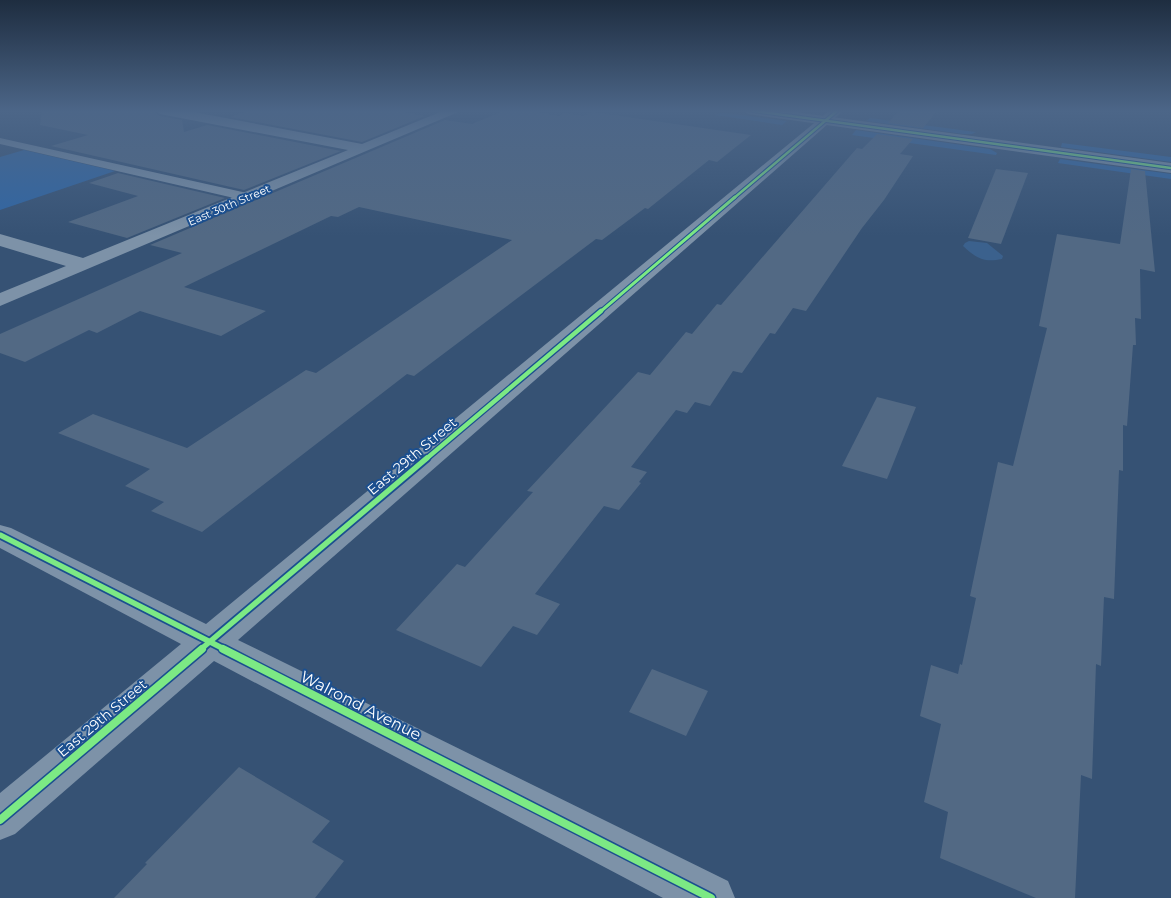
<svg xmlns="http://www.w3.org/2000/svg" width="1171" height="898" font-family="Montserrat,sans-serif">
	<rect width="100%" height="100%" fill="#365274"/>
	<g fill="#2f66a5">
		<path d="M720,113H727L787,121L782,125L715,115Z"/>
		<path d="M870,118L976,132L972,134H963L866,121Z"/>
		<path d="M856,130L990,149L997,153L996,155L852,135Z"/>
		<path d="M1062,143L1171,157V162L1061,147Z"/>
		<path d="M24,150L115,171L0,210V157Z"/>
		<path d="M1060,159L1171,174V179L1058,163Z"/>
	</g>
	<path fill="#3b618d" d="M969,241L987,243L1003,256L1002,259C984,263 976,258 963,246L965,243Z"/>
	<g fill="#526984">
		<path d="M42,110H152L160,116L182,120L184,132L207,125L341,151L244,190L51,146L88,135L40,125Z"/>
		<path d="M251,110H391L425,116L362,142L230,117Z"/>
		<path d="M505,110H525L559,116L564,113L584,116L593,112L751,135L717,162L709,160L648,209L645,208L602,240L596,239L414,376L407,374L202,532L151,511L164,502L125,486L150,469L58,433L93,414L187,448L306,370L316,373L512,240L359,207L338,217L331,216L184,287L266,311L221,336L140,311L97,333L89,330L25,362L0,353V334L182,253L150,245L445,120L472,124Z"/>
		<path d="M900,110H938L923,128L888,123Z"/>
		<path d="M877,134L913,139L900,154L913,156L884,200L862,228L806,311L793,308L775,334L770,333L742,373L733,371L710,406L695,402L687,413L676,410L631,467L647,472L639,482L641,483L619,510L604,506L535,594L560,604L537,635L513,626L481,667L396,630L457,564L465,567L533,492L527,491L638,372L650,375L686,332L692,334L717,304L721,305L857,148L862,149Z"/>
		<path d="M996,169L1028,173L1001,244L968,238Z"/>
		<path d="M1131,169L1145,171L1155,272L1140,269L1141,319L1135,318L1136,345H1133L1127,426L1123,425V471L1119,470L1114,599L1104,597L1101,666L1096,664L1092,779L1081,775L1075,898H1036L940,858L948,812L924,802L941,724L920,716L931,665L958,674L960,664L962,665L976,598L970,596L998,462L1013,466L1047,328L1039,326L1057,234L1120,244Z"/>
		<path d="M118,173L225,198L127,238L68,222L138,196L89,183Z"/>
		<path d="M877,397L916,407L887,479L842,466Z"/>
		<path d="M652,669L708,691L686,736L629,712Z"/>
		<path d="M239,767L330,821L312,842L344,861L315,898H114L147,864L145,863Z"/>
	</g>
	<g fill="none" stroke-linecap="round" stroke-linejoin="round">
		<path fill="#7d92a8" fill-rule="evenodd" d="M0,138L247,193L253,197L247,201L0,144Z"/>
		<g fill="#7d92a8" fill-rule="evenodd">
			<path d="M154,110H183L362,144L445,110H463L0,306V293L66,266L0,246V234L83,258L348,150L160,114Z"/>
			<path d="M830,110H844L238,640L728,881L735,898H663L214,661L15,834L0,840V793L181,644L0,548V525L11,528L206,624Z"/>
		</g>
		<path fill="#7d92a8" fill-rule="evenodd" d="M742,110H780L1171,163V173L748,114Z"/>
		<g stroke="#1b4f8f" stroke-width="4.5">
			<g id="cycleway-far4">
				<path d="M748,110L1171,168"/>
				<path d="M734,198L838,110"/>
			</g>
		</g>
		<g stroke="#1b4f8f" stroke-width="5">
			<path id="cycleway-far3" d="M600,312L735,197"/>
		</g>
		<g stroke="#1b4f8f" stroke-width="7">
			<path id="cycleway-far2" d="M426,459L601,311"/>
		</g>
		<g stroke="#1b4f8f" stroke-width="9">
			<g id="cycleway-far1">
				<path d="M0,535L226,650"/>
				<path d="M200,650L427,458"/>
			</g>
		</g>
		<g stroke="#1b4f8f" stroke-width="11">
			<g id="cycleway">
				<path d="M223,649L711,898"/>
				<path d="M0,820L202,649"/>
			</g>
		</g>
		<use href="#cycleway-far4" stroke="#7ce984" stroke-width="2.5"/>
		<use href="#cycleway-far3" stroke="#7ce984" stroke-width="3"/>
		<use href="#cycleway-far2" stroke="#7ce984" stroke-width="4.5"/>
		<use href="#cycleway-far1" stroke="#7ce984" stroke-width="5.5"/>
		<use href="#cycleway" stroke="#7ce984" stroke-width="8"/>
	</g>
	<linearGradient id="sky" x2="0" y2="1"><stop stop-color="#1e2d40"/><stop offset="0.47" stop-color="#4c6688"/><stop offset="1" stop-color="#4c6688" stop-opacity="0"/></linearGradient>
	<rect width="1171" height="236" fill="url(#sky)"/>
	<g text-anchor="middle" stroke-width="4" stroke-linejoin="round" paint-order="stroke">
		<g font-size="11" fill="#fff" stroke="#1b4f8f">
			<text transform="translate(229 205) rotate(-23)" y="4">East 30th Street</text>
		</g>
		<g font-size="14" fill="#fff" stroke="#1b4f8f">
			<text transform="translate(412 456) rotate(-40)" y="5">East 29th Street</text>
			<text transform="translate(102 718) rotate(-40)" y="5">East 29th Street</text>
		</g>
		<g font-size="16" fill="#fff" stroke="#1b4f8f">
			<text transform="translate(361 705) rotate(27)" y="6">Walrond Avenue</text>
		</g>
	</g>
</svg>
